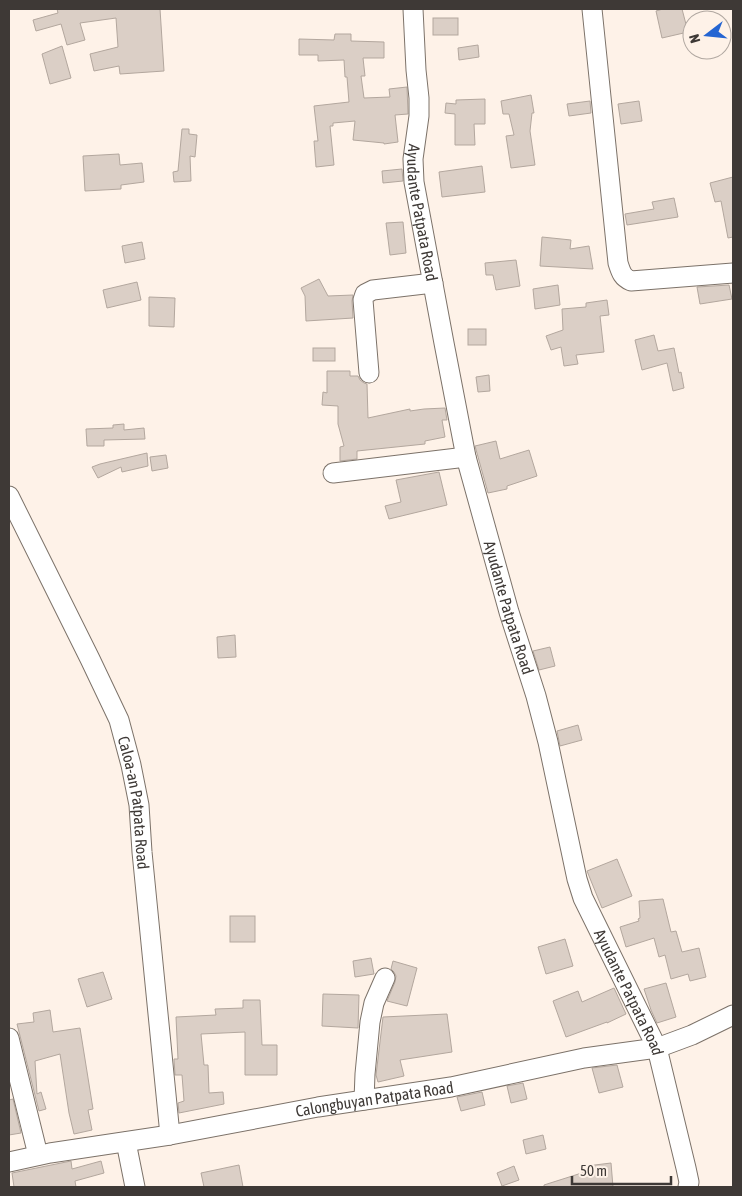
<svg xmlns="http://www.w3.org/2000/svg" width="742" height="1196" font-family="'Asap Condensed',sans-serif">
	<rect width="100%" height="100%" fill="#fef2e8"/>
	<g fill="#dbcfc6" stroke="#b3a79e">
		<path d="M57,9H160L164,71L120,74L119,66L94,71L90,54L118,47L116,18L80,23L85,40L67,45L61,24L36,31L33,20L58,13Z"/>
		<path d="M663,9H682L688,32L662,38L656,11Z"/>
		<rect x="433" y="18" width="25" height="17"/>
		<path d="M335,34H351V41L384,42V58H363L365,76H361L364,98L390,97L389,89L407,87L408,114L395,115L398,142L384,144V143L353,140L355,121L333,123V126H330L334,165L316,167L314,141H318L314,106L349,102L347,77H345L344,60L318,61V55H299V39L334,40Z"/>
		<path d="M478,45L479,57L459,60L458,48Z"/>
		<path d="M62,46L71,78L50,84L42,54Z"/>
		<path d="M531,95L534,113H532L530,131L535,165L511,168L506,136L514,135L509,114H503L501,101Z"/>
		<path d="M485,99V124H474L475,145H455V114L445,113L446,103L456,104V100Z"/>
		<path d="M590,101L591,113L569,116L567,104Z"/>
		<path d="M639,101L642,121L621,124L618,104Z"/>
		<path d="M182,129H189V134L197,135L195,157L190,156L191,181L174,182L173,172L178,171Z"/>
		<path d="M119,154L120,165L142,163L144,182L121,185V189L85,191L83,156Z"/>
		<path d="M482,166L485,192L442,197L439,172Z"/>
		<path d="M402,169L403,181L383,183L382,171Z"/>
		<path d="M733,177V237L728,238L721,201L715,202L710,183Z"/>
		<path d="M674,198L678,217L627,225L625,214L654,209L652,202Z"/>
		<path d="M403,222L406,253L390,255L386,223Z"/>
		<path d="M542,237L571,240L570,249L589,246L593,269L540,266Z"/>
		<path d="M142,242L145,259L125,263L122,246Z"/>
		<path d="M516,260L520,286L496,290L493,275H486L485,263Z"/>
		<path d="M319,279L328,296L353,295L352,301L353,318L306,321L305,296L301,288Z"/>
		<path d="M137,282L141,300L107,308L103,290Z"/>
		<path d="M558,285L560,305L535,309L533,289Z"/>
		<path d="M729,285L732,299L700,304L697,287Z"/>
		<path d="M149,297L175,298L174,327L149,326Z"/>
		<path d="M607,300L609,315L600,316L604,352L576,355L578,364L564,366L561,347L551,350L546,336L563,330L562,309L586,307V303Z"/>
		<rect x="468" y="329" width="18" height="16"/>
		<path d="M654,335L658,351L674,348L679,373L681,372L684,388L673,391L667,363L642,370L635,340Z"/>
		<rect x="313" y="348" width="22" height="13"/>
		<path d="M327,371H350V376H358L360,380L364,383L367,384L368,418L410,409V411L424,409L445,408L447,420H442L445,437L425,441V444L357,451V459L340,461V447L344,446L338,424V406L322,405L323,392L327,393Z"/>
		<path d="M489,375L490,391L478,392L476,377Z"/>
		<path d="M124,424V430L144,428L145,439L104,440V446H87L86,429L113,428V425Z"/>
		<path d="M496,441L500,459L529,450L537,476L507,486V489L488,493L475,446Z"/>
		<path d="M147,453L148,466L122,472L121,467L98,478L92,467L100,464Z"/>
		<path d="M166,455L168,468L152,471L150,457Z"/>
		<path d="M439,472L447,505L389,519L385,506L401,502L396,480Z"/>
		<path d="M235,635L236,657L218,658L217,637Z"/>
		<path d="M550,647L555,666L539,670L533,651Z"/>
		<path d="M578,725L582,740L560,746L557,731Z"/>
		<path d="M617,859L632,896L602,908L587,871Z"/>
		<path d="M663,899L671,932L676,931L682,952L699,948L706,977L690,981L688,974L671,979L665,955L659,957L654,938L626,947L620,927L639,921L638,919L640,918L639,901Z"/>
		<rect x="230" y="916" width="25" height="26"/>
		<path d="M565,939L573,966L546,974L538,947Z"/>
		<path d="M371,958L374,974L355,977L353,961Z"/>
		<path d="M393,961L417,968L407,1006L387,1001L395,982L396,976L394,972L391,969Z"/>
		<path d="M103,972L112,999L87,1007L78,979Z"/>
		<path d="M666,983L676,1017L657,1023L651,1010L644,989Z"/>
		<path d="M614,988L626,1014L607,1023V1022L566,1037L553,1001L578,991L582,1002Z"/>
		<path d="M323,994L359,995L358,1028L322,1026Z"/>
		<path d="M243,1000H260L262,1045H277V1075H245V1032L201,1034L204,1065H208L209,1093L223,1092L224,1104L179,1113L178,1103L184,1101L182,1075H175L174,1059H178L176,1017L216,1015L215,1009L243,1008Z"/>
		<path d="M50,1010L53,1032L80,1028L93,1109L88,1110L92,1130L74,1134L69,1113L60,1054L35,1061L37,1094L41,1092L46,1109L39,1111L17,1024L34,1022L33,1013Z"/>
		<path d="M447,1014L452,1052L400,1060L404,1076L378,1082L376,1075L383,1017Z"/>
		<path d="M617,1065L623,1087L599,1093L592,1068Z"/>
		<path d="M523,1083L527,1099L511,1103L507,1086Z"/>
		<path d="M482,1092L485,1105L461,1111L457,1097Z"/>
		<path d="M13,1099L21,1133L9,1135V1100Z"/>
		<path d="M543,1135L546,1149L526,1154L523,1140Z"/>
		<path d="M71,1161L72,1169L101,1161L104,1173L75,1181L76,1187H14L12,1173Z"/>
		<path d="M611,1163L613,1187H544V1185L588,1171L587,1166Z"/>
		<path d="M239,1165L243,1187H204L201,1173Z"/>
		<path d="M514,1166L519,1180L502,1186L497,1173Z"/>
	</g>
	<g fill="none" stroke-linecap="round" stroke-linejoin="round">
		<g stroke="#7c7269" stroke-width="21">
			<g id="minor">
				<path id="s1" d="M413,9L416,70L419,98V116L413,159L414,182L444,343L466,457L509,612L536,696L548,742L577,879L583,898L657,1048L686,1168L689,1182L688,1187"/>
				<path d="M592,9L618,263C621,272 622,277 631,281L733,273"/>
				<path d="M369,373L363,300L365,294L373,290L433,283"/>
				<path d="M333,473L466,457"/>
				<path id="s2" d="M9,496L90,659L119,720L131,765L139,805L142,852L170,1135"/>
				<path d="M9,1038L38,1155"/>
				<path d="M364,1100L365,1074L370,1022L374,1003L385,978"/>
				<path d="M126,1142L135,1187"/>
				<path id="s3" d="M9,1162L50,1153L170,1135L318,1107L451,1087L584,1058L657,1048L692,1035L733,1015"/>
			</g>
		</g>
		<use href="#minor" stroke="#fff" stroke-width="19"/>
	</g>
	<g text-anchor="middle" stroke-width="4" stroke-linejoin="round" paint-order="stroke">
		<g font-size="16" fill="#3e3936" stroke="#fef2e8">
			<text dy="6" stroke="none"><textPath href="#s1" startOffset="205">Ayudante Patpata Road</textPath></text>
			<text dy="6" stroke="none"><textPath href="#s1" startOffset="610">Ayudante Patpata Road</textPath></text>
			<text dy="6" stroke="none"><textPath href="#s2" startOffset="334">Caloa-an Patpata Road</textPath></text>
			<text dy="6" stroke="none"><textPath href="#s1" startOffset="1015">Ayudante Patpata Road</textPath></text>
			<text dy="6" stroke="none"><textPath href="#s3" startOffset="371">Calongbuyan Patpata Road</textPath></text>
		</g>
	</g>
	<rect width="742" height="1196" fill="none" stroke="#3e3936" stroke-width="20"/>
	<g transform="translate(707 35) rotate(254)"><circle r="24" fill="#fef2e8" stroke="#b1a8a1"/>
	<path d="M0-4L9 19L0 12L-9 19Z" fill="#2565d2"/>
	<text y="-8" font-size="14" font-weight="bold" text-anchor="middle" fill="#3e3936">N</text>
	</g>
	<path d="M572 1176v8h99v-8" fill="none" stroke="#3e3936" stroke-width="2.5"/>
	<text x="580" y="1176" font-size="15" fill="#3e3936" stroke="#fef2e8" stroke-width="4" paint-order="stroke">50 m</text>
</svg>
